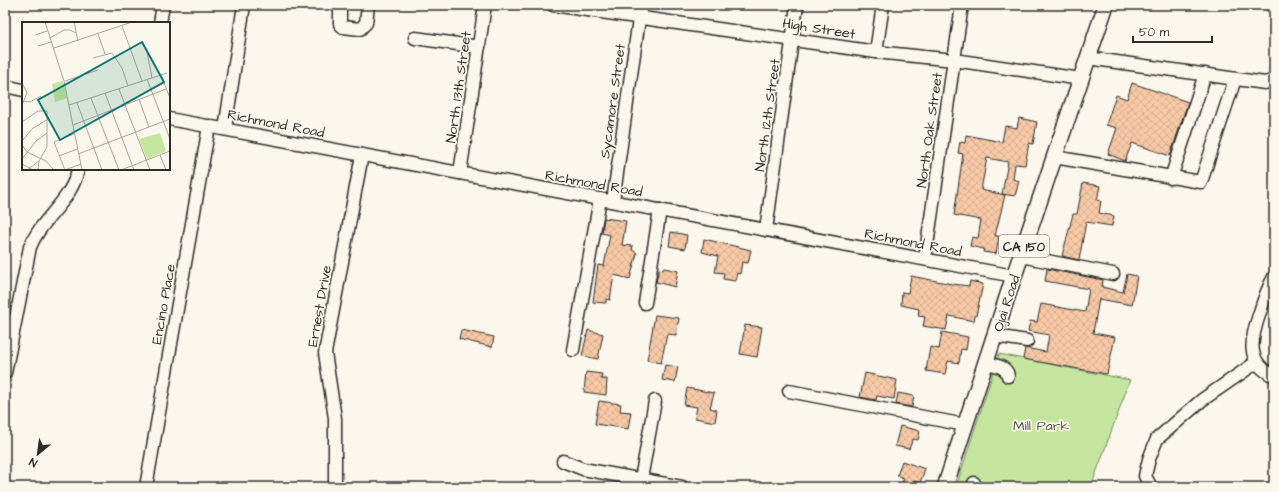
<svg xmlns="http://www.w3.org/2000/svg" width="1279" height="492" font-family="'Architects Daughter',sans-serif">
	<defs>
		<pattern id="building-cross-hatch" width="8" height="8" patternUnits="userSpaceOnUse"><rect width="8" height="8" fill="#f8caa7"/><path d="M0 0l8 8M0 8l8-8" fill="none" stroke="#d5ae90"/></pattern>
	</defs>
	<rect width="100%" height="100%" fill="#fbf7ec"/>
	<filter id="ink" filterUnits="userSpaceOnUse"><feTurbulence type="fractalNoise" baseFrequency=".025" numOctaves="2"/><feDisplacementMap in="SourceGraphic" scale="8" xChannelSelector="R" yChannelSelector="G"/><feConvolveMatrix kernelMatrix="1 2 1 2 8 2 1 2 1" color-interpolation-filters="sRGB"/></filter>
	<g filter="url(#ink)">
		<path fill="#c5e69e" stroke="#788864" d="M999,354L1130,380L1091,487H956Z"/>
		<g fill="url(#building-cross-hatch)" stroke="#2b2b2b">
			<path d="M1132,83L1188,102L1170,156L1132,143L1125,161L1108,154L1117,128L1106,125L1116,95L1127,99Z"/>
			<path d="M1019,118L1037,122L1033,144L1029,143L1025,165L1015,164L1013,179L1019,181L1015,196L1002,194L1008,162L987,158L981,190L1005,195L995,236H999L996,254L983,252L984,249L970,246L972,237L978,238L981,220L954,215L963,154L958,153L960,142L965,143L966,135L1002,142L1005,126L1017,128Z"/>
			<path d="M1083,183L1100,186L1097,200L1101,201L1099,213L1114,216L1112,226L1086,222L1079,260L1062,256L1073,214H1077Z"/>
			<path d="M604,218L626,221L622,245L633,246L632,250L637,253L630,279L614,275L610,300L606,299V303L593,302L598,265L604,266L610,235L602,233Z"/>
			<path d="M671,232L687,235L685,249L669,246Z"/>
			<path d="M704,239L751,250L748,263L742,262L740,274L737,273L735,281L723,279L724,273L715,272L718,256L702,252Z"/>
			<path d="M664,268L678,271L675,287L656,282L659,269L663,270Z"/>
			<path d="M1047,269L1103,280L1102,287L1123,292L1127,274L1137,276L1132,305L1099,299L1093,333L1115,337L1107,374L1023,359L1025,348L1046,352L1049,335L1028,331L1030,321L1037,322L1041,304L1085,312L1089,289L1045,281Z"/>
			<path d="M911,276L952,284L969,286L970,281L983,284L976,316H975L974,321L949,316L946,330L923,326L925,317L918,316L919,309L901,305L902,292L908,293Z"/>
			<path d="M655,315L679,318L676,335L667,334L661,363L647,360Z"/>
			<path d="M745,325L762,327L757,357L740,354Z"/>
			<path d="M461,330L494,337L492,347L459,339Z"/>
			<path d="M588,330L603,334L598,359L582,356Z"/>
			<path d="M942,332L968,337L966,350L961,349L959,363L948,361L945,374L926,371L930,347L939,349Z"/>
			<path d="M665,365L678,367L675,382L662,380Z"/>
			<path d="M586,372L602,374L601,379H607L606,395L584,392Z"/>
			<path d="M865,373L897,380L894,399L877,396L876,400L860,397Z"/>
			<path d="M687,388L714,393L710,408L717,410L715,422L695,418L697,407L684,405Z"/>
			<path d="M898,393L914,396L912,407L896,404Z"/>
			<path d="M599,401L621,404L620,411L631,412L628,429L595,424Z"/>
			<path d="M900,426L920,431L918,440L913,439L909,449L895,446Z"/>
			<path d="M902,461L925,469L920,483L914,481L912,487H900L904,478L897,476Z"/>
		</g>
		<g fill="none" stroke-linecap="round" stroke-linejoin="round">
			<g stroke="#2b2b2b" stroke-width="15">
				<g id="minor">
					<path d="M340,5V24L343,27L360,29L366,23L368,5"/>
					<path d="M553,5L876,52L954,60L1081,79"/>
					<path d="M1271,5H1274"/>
					<path d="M160,23L163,5"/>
					<path d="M415,38L479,47"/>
					<path d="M876,52L883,5"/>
					<path d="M1088,58L1265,83L1274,80"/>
					<path d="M5,86L23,90"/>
					<path d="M169,119L1014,276"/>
					<path d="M225,129L244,5"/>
					<path d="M1054,157L1201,182L1235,79"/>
					<path d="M460,173L485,5"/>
					<path d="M1171,178L1205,74"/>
					<path d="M613,201L641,5"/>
					<path d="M766,230L797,5"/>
					<path d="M1021,256L1113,274"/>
					<path d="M925,259L962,5"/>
					<path d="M1274,277C1267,289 1263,302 1259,315C1251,339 1245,362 1274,376"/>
					<path d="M645,303L660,210"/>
					<path d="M995,336L1027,341"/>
					<path d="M573,350L600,199"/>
					<path d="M986,363C994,365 1007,366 1008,376"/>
					<path d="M5,373L30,247C42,217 72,201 78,169"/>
					<path d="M789,391L965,425"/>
					<path d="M563,461L583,469L682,487"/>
					<path d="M641,479L655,401"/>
					<path d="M974,483L975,487"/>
					<path d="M146,487L209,126"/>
					<path d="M335,487V418L325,353L362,155"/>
					<path d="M1151,487L1145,476L1149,459L1157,439L1202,400L1257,362"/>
				</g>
			</g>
			<g stroke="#2b2b2b" stroke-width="18">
				<path id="major" d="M945,487L1014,276L1106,5"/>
			</g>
			<use href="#minor" stroke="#fbf7ec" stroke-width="12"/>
			<use href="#major" stroke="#fbf7ec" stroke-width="15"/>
		</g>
	</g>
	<g text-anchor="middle" stroke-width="3.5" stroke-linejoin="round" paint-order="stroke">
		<rect fill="#fbf7ec" stroke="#696865" stroke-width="1" x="999" y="235" width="50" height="22" rx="3"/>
		<g font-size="13" font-weight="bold" fill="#2b2b2b">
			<text x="1024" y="251">CA 150</text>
		</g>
		<g font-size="14" fill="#2b2b2b" stroke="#fbf7ec">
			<text transform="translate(819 28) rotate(9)" y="5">High Street</text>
			<text transform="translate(458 87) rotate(-82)" y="5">North 13th Street</text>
			<text transform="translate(612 101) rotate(-82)" y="5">Sycamore Street</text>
			<text transform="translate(767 115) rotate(-82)" y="5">North 12th Street</text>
			<text transform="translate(276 123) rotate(11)" y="5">Richmond Road</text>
			<text transform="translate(929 130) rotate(-82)" y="5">North Oak Street</text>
			<text transform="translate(594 183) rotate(10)" y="5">Richmond Road</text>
			<text transform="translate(913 242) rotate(11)" y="5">Richmond Road</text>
			<text transform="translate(1006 303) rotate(-72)" y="5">Ojai Road</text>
			<text transform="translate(163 304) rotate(-80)" y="5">Encino Place</text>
			<text transform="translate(319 306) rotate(-80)" y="5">Ernest Drive</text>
		</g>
		<g font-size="14" fill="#525a48" stroke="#fbf7ec">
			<text x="1041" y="430">Mill Park</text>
		</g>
	</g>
	<g transform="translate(22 22)">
		<rect width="148" height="148" fill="#fbf7ec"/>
		<path d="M41,59L45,76L33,80L30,62ZM138,111L144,129L125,137L117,117Z" fill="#c5e69e"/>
		<path fill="none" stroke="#a8a59f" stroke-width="1" d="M23,0L42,59L60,148M52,0L56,19M100,4L120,59M76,12L83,32M13,13L25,9M28,16L42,8H48L54,11M16,24L29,20M32,26L110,0M125,30L130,56M71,36L90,31L100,46L106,64M139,53L148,76M125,57L148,117M43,59L76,48M0,61L5,71L0,83M97,67L128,148M83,71L112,148M69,76L97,148M117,77L127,105M0,79L8,80L19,74M55,81L80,148M47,83L145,51M0,100L16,89H25V125L17,139L16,148M51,103L144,67M0,119L10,107L26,97M0,123L5,130L24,139L32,148M56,132L148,97M138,133L144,148M37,134L55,127M0,137L14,119L25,111M0,142L11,148M5,148L17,139M43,148L32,120L52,112M43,148L59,142M99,148L148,129"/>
		<path fill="#0f766e" fill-opacity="0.15" stroke="#0f766e" stroke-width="2" d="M120,20L142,60L38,118L16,78Z"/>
		<rect width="148" height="148" fill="none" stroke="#2b2b2b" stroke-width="2"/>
	</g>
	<rect width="1279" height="492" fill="none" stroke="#fbf7ec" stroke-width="20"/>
	<rect x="10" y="10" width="1259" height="472" fill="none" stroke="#2b2b2b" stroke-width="1.5" filter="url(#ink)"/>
	<g transform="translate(38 454) rotate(209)" stroke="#fbf7ec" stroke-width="3" paint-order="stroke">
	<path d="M0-3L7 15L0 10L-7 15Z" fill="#2b2b2b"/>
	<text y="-6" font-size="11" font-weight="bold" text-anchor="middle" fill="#2b2b2b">N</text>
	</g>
	<path d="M1133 36v6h79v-6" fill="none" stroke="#2b2b2b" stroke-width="2"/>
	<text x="1139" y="36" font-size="12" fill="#2b2b2b" stroke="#fbf7ec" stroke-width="3" paint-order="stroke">50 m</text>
</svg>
